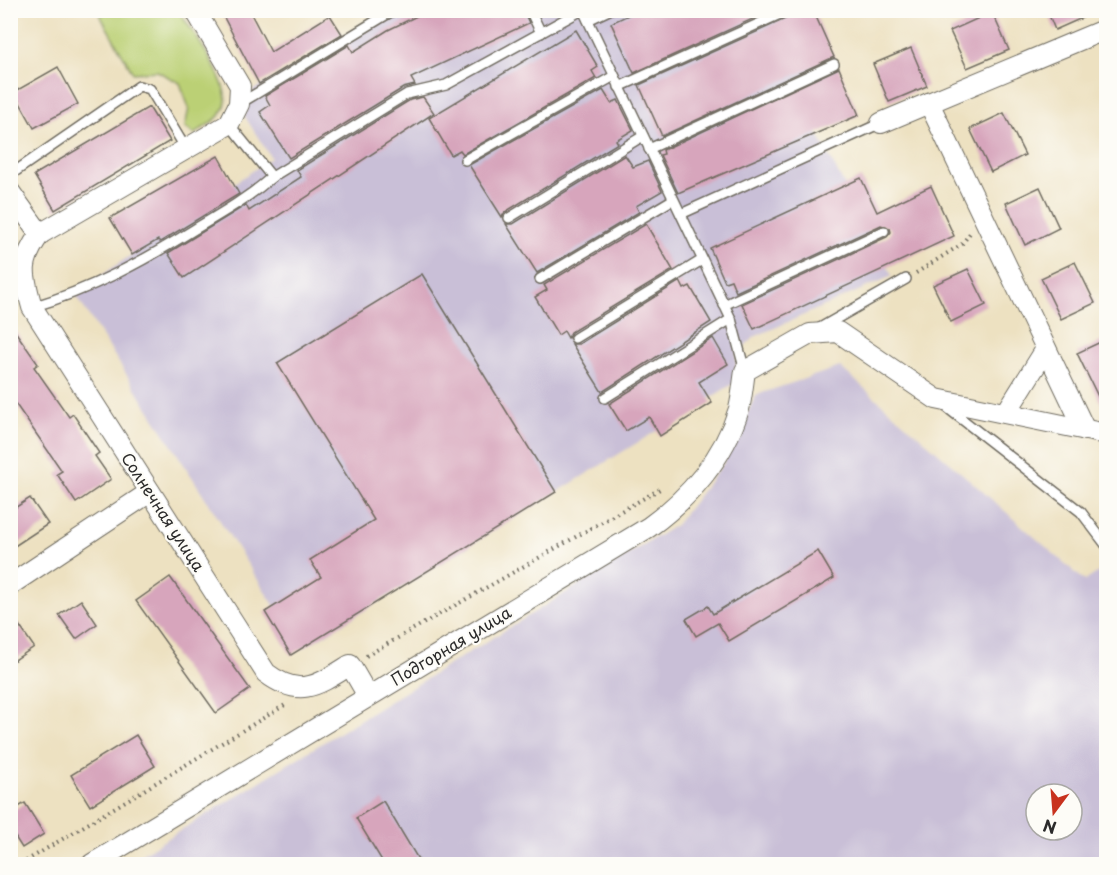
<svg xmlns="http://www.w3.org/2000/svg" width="1117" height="875" font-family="'Playpen Sans',sans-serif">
	<rect width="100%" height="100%" fill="#fdfcf7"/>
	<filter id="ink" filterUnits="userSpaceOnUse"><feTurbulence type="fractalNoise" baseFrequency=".0167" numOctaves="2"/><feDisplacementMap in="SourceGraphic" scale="12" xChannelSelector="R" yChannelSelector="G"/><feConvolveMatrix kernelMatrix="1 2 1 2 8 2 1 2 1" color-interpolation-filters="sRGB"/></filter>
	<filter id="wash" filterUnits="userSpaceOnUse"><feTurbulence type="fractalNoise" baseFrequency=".008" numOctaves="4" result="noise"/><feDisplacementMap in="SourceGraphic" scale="24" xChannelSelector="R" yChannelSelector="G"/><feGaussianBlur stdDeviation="1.35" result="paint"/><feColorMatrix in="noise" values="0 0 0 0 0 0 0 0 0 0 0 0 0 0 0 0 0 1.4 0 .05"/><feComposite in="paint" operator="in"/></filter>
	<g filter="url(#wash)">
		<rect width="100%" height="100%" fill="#ede1c1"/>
		<g fill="#c9bfd7" fill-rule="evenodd">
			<path d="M382,10L822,11L815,14L859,115L817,133L892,276L754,337L736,354V382L302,649L75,294L271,158L244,115L253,90L299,65L383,13Z"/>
			<path d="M840,367L1085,581L1106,567V864H126L676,525L723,464L756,395ZM1036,794H1072V830H1036Z"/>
		</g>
		<path fill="#bbd074" stroke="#737e50" stroke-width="1.5" d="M109,11H179C191,30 232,84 225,106C221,119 204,127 194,134L185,127L189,108L180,83L157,71L133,73L100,15Z"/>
		<g id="blocks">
			<g fill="#d7a5bc">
				<path d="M220,10H249L271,52L330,15L342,34L259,84Z"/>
				<path d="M429,10H523L529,23L411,78L415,85L403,88L289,158L260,112L270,105L265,96L349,45L353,52L388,30Z"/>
				<path d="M639,10H772L634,73L611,23Z"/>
				<path d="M796,10H813L834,57L662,136L639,85L792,16Z"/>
				<path d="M1047,10H1100L1055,30Z"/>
				<path d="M992,12L1009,50L967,68L950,31Z"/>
				<path d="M576,30L598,67L592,71L596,78L463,154L460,150L451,155L429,118Z"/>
				<path d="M911,48L927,86L889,102L873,64Z"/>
				<path d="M58,67L78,104L34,128L14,92Z"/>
				<path d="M839,68L859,115L678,193L660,155L664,154L663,150Z"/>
				<path d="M603,90L611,103L618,100L633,130L616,140L618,143L505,212L502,217L469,165Z"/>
				<path d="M423,97L434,113L184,278L168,253L246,205L249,211L301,177L297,170L410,100Z"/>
				<path d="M149,107L170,141L55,210L34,175Z"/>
				<path d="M1004,113L1025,155L991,172L970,129Z"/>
				<path d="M625,155L633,167L648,161L662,191L636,206L639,212L537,273L506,224H513Z"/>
				<path d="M218,156L239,194L160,242L158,240L132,255L110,218Z"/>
				<path d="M861,178L877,212L931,186L954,236L754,329L742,304L887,237L891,232L890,228L881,225L736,292L731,280L725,282L710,248Z"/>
				<path d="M1040,187L1059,228L1025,245L1006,203Z"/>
				<path d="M646,224L673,270L571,332L568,338L564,331L558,335L535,297L547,290L544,285Z"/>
				<path d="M1075,262L1095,303L1061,319L1041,278Z"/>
				<path d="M968,269L986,305L951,322L933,285Z"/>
				<path d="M422,274L556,492L291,655L265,612L321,577L310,560L374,520L277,363Z"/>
				<path d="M680,281L684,289L690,286L711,322L602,392L572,344H579Z"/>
				<path d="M10,324L38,364L34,367L69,417L73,414L99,453L95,456L111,479L76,503L57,474L62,471L10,396Z"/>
				<path d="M713,338L728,364L699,382L712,403L660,436L649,417L626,431L609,404Z"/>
				<path d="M1107,339V415L1077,353Z"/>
				<path d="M30,498L48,524L10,549V511Z"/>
				<path d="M818,551L834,578L729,641L718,623L696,636L686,619L708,606L713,614Z"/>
				<path d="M170,577L250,689L216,713L136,601Z"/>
				<path d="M81,600L97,624L76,639L59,615Z"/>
				<path d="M10,612L34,647L10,663Z"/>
				<path d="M136,735L155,766L90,806L71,775Z"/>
				<path d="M383,801L421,864H384L356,818Z"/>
				<path d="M25,803L44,834L22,848L10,829V812Z"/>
			</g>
		</g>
	</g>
	<g filter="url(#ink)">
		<use href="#blocks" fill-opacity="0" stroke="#6f6b60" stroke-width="1.5"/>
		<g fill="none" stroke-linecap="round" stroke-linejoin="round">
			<g stroke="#6f6b60" stroke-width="12">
				<g id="service">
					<path d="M530,10L541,33"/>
					<path d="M583,10L731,319L745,371"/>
					<path d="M588,20L609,10"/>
					<path d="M619,87L789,10"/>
					<path d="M239,104L394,10"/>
					<path d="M229,124L272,177L407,94L446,85L582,10"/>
					<path d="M649,149L834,64"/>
					<path d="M465,160L614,76"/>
					<path d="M10,175L139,86L150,89L186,149"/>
					<path d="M681,214L881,123"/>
					<path d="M509,218L643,136"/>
					<path d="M540,279L672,200"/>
					<path d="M724,305L884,231"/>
					<path d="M32,307C92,289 142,262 195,229C222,213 248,198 272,177"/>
					<path d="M820,328L906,279"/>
					<path d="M575,338L702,260"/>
					<path d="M605,398L731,319"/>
					<path d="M945,406L1081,512L1106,545"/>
				</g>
			</g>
			<g stroke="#6f6b60" stroke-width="22">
				<g id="minor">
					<path d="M929,103L1085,430"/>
					<path d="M881,123L1106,29"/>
					<path d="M10,192L40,234C19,263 23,274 32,307L266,673C300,699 318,685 350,665L368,696"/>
					<path d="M40,234L229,124L239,104L240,86L195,10"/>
					<path d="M1006,413L1046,349"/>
					<path d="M10,585L150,492"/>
					<path d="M92,864L649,527C689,498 724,458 739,409C742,397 743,384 745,371L810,334L838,332L936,399L1106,434"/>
				</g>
			</g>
			<g stroke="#6f6b60" stroke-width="4" stroke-dasharray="1.5 4.5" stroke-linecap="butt">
				<path d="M916,273L962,244L970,233"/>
				<path d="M366,656L660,489"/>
				<path d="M21,864L285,705"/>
			</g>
			<use href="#service" stroke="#fff" stroke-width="9"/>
			<use href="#minor" stroke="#fff" stroke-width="20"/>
		</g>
	</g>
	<g text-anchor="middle" stroke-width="4.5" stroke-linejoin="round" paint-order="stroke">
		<g font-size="16" fill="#2b2b2b" stroke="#fdfcf7">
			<text transform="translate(163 512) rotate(57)" y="6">Солнечная улица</text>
			<text transform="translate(451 646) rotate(-31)" y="6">Подгорная улица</text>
		</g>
	</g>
	<rect width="1117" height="875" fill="none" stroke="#fdfcf7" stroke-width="36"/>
	<g transform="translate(1054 812) rotate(196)"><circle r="28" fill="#fdfcf7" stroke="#a9a8a5" stroke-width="1.5"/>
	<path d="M0-4.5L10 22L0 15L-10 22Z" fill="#c8321e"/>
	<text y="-9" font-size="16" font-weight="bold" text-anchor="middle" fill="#2b2b2b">N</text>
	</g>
</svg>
